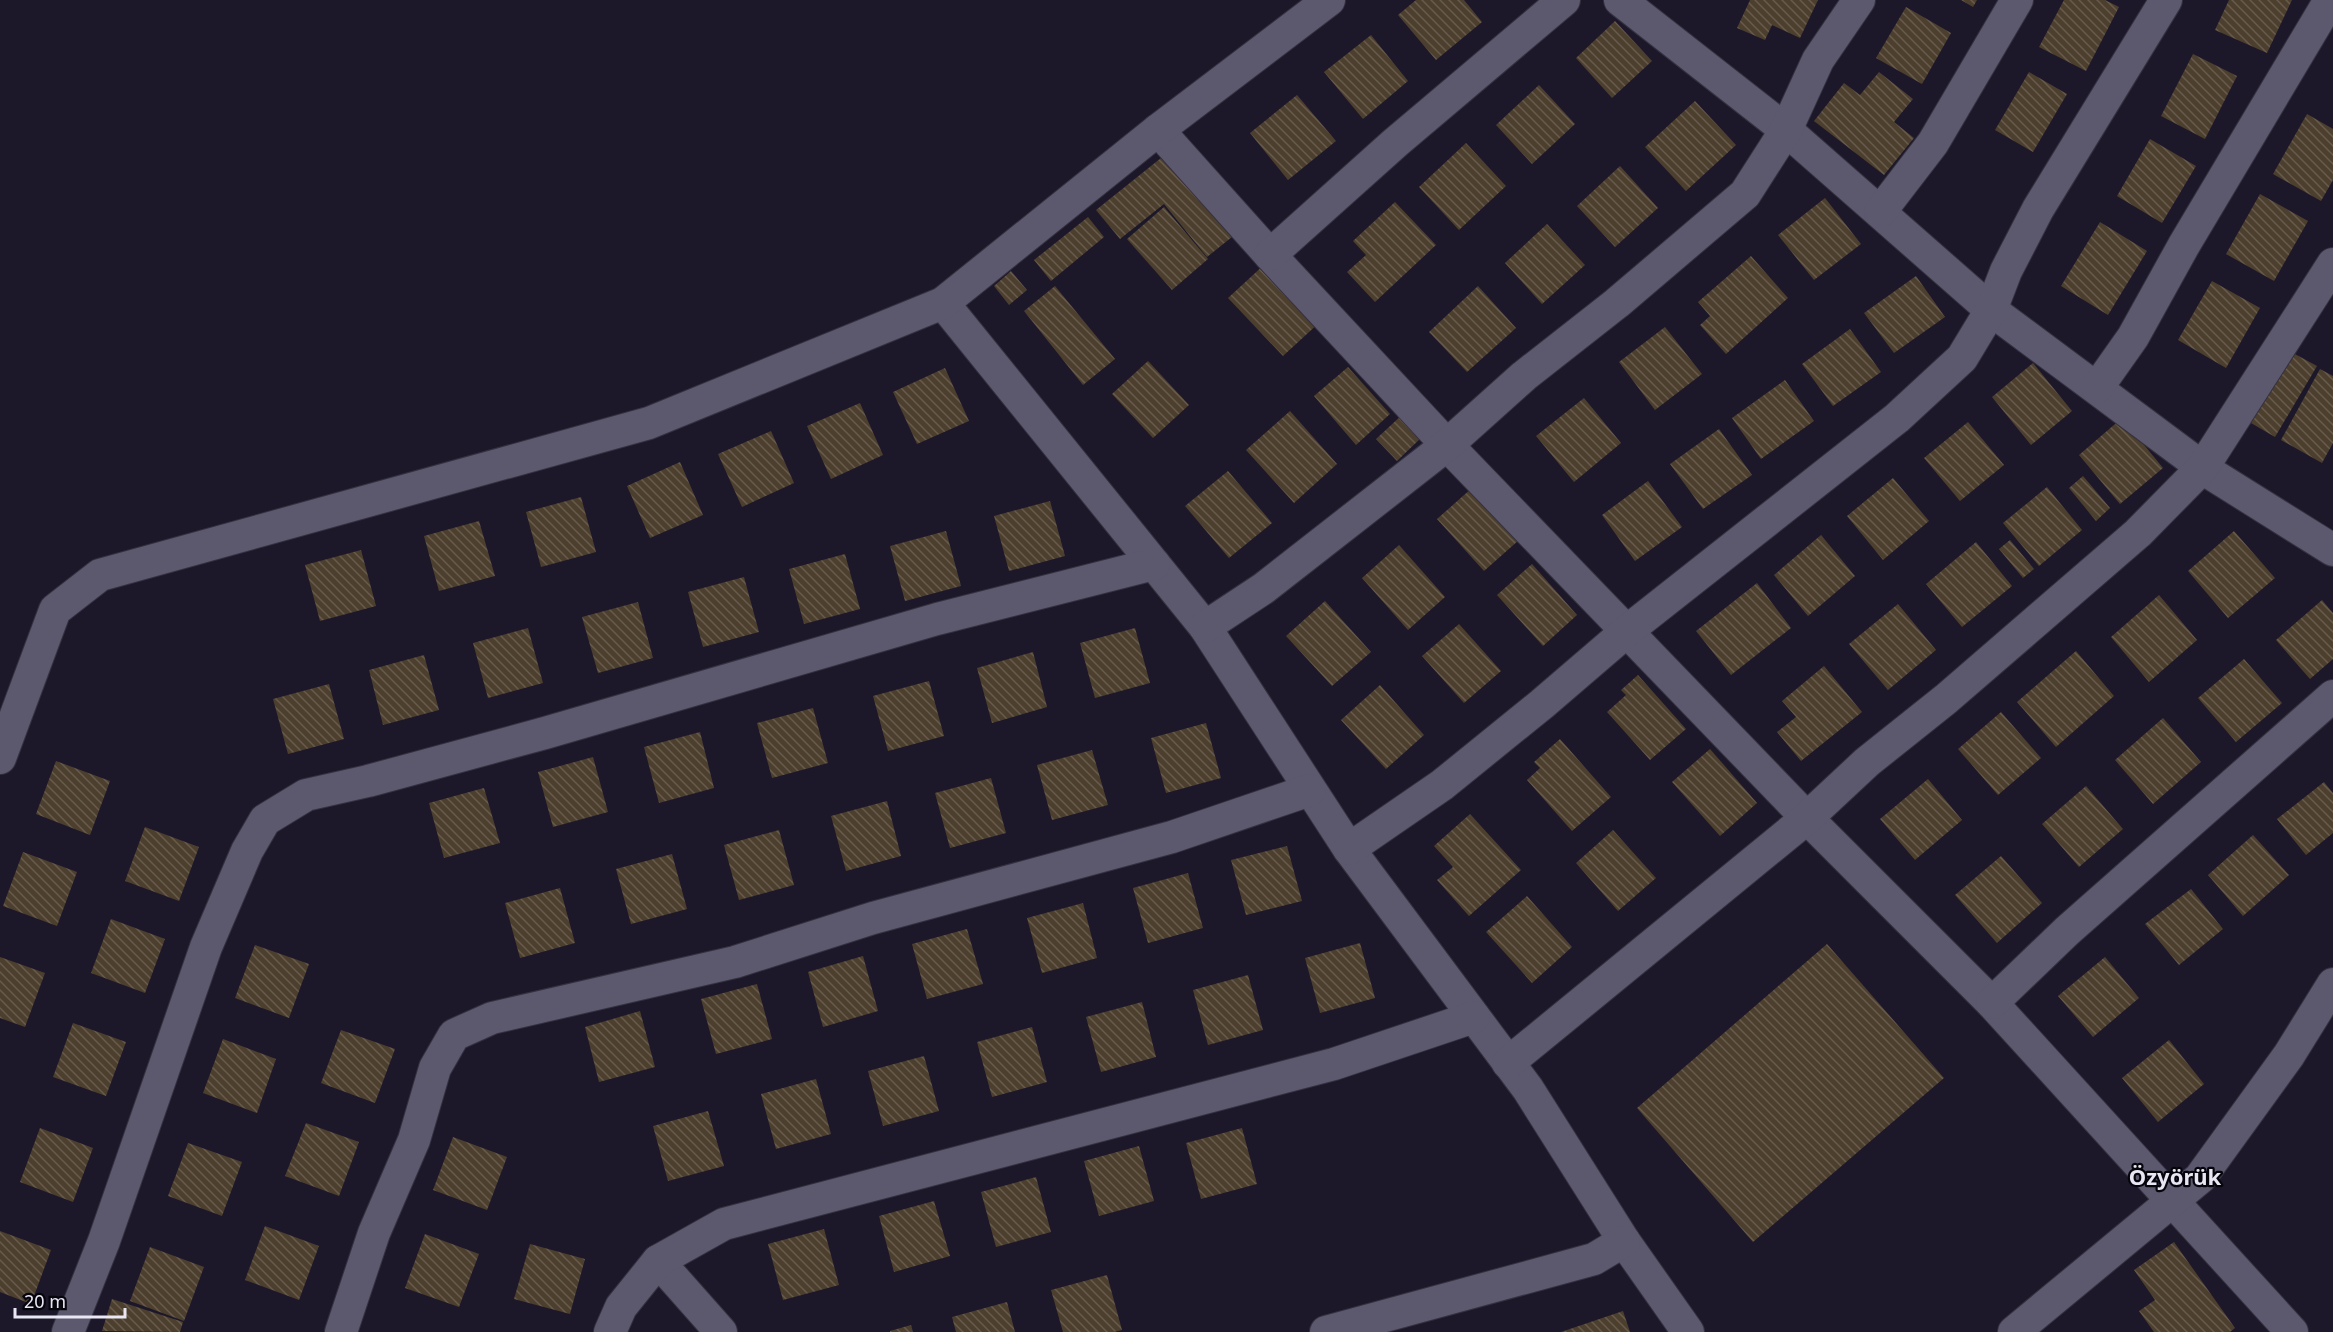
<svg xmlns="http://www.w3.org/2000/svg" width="2333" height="1332" font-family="'Noto Sans',sans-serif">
	<defs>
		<pattern id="building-back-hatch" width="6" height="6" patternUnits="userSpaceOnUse" patternTransform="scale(1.5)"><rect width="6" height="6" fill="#4d3f2d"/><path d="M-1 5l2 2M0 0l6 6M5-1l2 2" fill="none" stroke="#675b4c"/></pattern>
	</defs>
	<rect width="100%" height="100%" fill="#1c182a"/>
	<g fill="url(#building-back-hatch)">
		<path d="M1416,0H1464L1482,22L1436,60L1398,15Z"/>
		<path d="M1750,0H1818L1800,38L1772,25L1765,40L1737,28Z"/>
		<path d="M1961,0H1977L1973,7Z"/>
		<path d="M2064,0H2105L2119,7L2086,71L2039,47Z"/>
		<path d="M2229,0H2292L2267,53L2215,30Z"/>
		<path d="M1906,7L1951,33L1922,84L1876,58Z"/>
		<path d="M1615,21L1652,61L1612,98L1576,58Z"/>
		<path d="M1371,35L1408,81L1363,119L1324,72Z"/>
		<path d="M2193,54L2237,76L2205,139L2161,116Z"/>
		<path d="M1879,72L1913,99L1894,122L1914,138L1884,175L1814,121L1844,83L1860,95Z"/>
		<path d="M2029,72L2067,94L2033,152L1995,130Z"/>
		<path d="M1539,85L1575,124L1532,164L1496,125Z"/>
		<path d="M1297,95L1336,141L1288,180L1250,133Z"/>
		<path d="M1695,101L1736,145L1686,191L1645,147Z"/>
		<path d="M2307,114L2333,129V180L2321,201L2273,174Z"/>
		<path d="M2150,139L2196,166L2162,223L2117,196Z"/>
		<path d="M1466,143L1506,186L1459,230L1419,187Z"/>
		<path d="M1166,154L1232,237L1207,257L1164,204L1120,239L1096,210Z"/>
		<path d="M1620,166L1658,208L1615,247L1577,206Z"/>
		<path d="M2260,194L2308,221L2274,281L2226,254Z"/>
		<path d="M1825,198L1861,244L1814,280L1778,235Z"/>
		<path d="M1395,202L1436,245L1375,302L1347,272L1366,255L1353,241Z"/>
		<path d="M1164,207L1208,259L1172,290L1127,239Z"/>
		<path d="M1088,217L1104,237L1051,281L1034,260Z"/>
		<path d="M2100,222L2147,251L2108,315L2061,286Z"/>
		<path d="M1547,224L1585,265L1542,304L1505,263Z"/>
		<path d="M1751,256L1788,298L1726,354L1700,325L1710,316L1698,302Z"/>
		<path d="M1266,263L1321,321L1283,356L1228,298Z"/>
		<path d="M1011,271L1027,290L1009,305L994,286Z"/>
		<path d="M1916,276L1945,317L1894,353L1864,313Z"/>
		<path d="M2212,281L2260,308L2226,368L2178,340Z"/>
		<path d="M1055,286L1115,359L1083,385L1024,311Z"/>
		<path d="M1478,286L1516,328L1467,372L1429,332Z"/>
		<path d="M1665,327L1702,374L1655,410L1619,362Z"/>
		<path d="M1850,329L1881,372L1833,406L1802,364Z"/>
		<path d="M2293,353L2317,366L2275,437L2251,423Z"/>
		<path d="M1148,361L1189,405L1153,438L1112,394Z"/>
		<path d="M2033,363L2072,411L2031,445L1992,397Z"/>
		<path d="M1348,367L1390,414L1356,445L1314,396Z"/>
		<path d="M945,368L969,421L917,444L893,392Z"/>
		<path d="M2320,369L2333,376V443L2322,463L2281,440Z"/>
		<path d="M1785,380L1814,421L1761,459L1732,418Z"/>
		<path d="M1584,398L1621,443L1574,482L1536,436Z"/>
		<path d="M860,403L883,455L831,479L807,426Z"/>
		<path d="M1290,411L1337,464L1294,503L1246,450Z"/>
		<path d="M1403,414L1423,436L1397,461L1376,439Z"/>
		<path d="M2122,418L2163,468L2120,504L2079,455Z"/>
		<path d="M1968,422L2004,465L1960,501L1924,458Z"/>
		<path d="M1719,429L1752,475L1703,509L1670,464Z"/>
		<path d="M771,431L794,483L742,507L718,454Z"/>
		<path d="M680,462L703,515L650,538L627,486Z"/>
		<path d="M1228,471L1272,523L1229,558L1185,506Z"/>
		<path d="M2083,476L2110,508L2096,521L2069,488Z"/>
		<path d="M1893,478L1929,521L1883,560L1847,516Z"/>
		<path d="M1648,481L1682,527L1635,561L1602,515Z"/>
		<path d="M2047,487L2082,530L2039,566L2003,523Z"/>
		<path d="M1472,488L1519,540L1484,571L1437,519Z"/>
		<path d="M581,497L596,552L541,567L526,512Z"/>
		<path d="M1050,501L1065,556L1009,571L994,516Z"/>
		<path d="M479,521L495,576L439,591L424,536Z"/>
		<path d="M946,531L961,586L905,601L890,546Z"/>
		<path d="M2234,531L2275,578L2228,618L2188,571Z"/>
		<path d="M1821,535L1855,576L1808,616L1774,575Z"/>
		<path d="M2010,540L2034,569L2023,578L1999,549Z"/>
		<path d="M1976,542L2012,586L1962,627L1926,584Z"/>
		<path d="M1399,545L1445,597L1408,630L1362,578Z"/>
		<path d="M361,550L376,606L320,621L305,565Z"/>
		<path d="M845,554L860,609L804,624L789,569Z"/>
		<path d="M1532,564L1577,615L1543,646L1497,595Z"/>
		<path d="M744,577L759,632L703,647L688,592Z"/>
		<path d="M1757,583L1791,628L1731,675L1696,631Z"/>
		<path d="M2159,595L2197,640L2149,682L2111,637Z"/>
		<path d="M2322,600L2333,613V659L2310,679L2276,640Z"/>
		<path d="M1325,601L1371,652L1332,686L1286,636Z"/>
		<path d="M638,602L653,658L598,673L582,617Z"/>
		<path d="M1898,604L1936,650L1888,690L1849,644Z"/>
		<path d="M1459,624L1501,671L1464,703L1422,656Z"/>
		<path d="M528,628L543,683L488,698L473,643Z"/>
		<path d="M1135,628L1150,683L1095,698L1080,643Z"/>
		<path d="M2076,651L2114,696L2056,747L2017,702Z"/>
		<path d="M1033,652L1047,707L992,723L977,668Z"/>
		<path d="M424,655L439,710L383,725L369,670Z"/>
		<path d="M2244,659L2282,703L2236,742L2198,698Z"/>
		<path d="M1824,666L1862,712L1801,761L1777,732L1796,717L1782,701Z"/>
		<path d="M1638,675L1686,729L1650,760L1607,712L1626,695L1621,690Z"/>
		<path d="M929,681L944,736L888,751L873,696Z"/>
		<path d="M329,684L344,739L288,754L273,699Z"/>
		<path d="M1380,685L1424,735L1386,769L1341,720Z"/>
		<path d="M813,708L828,763L772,778L757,723Z"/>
		<path d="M2001,712L2041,758L1998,795L1958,749Z"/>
		<path d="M2163,718L2201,762L2153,804L2115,760Z"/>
		<path d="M1206,723L1221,778L1166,793L1151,738Z"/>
		<path d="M700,732L714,788L659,803L644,747Z"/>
		<path d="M1560,739L1611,797L1572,831L1527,780L1540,768L1534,762Z"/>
		<path d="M1710,749L1757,803L1720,836L1672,782Z"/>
		<path d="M1092,750L1108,805L1052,820L1037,765Z"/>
		<path d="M593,757L608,812L553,827L538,772Z"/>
		<path d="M56,761L110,781L90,835L36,814Z"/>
		<path d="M991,778L1006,833L950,848L935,793Z"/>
		<path d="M1928,779L1962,820L1915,860L1880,819Z"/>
		<path d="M2324,782L2333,793V833L2306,855L2277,819Z"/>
		<path d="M2086,786L2123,829L2079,867L2042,824Z"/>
		<path d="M484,788L500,843L444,858L429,803Z"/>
		<path d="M887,801L901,856L846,871L831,816Z"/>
		<path d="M1470,814L1521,870L1469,916L1437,880L1453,867L1434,846Z"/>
		<path d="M145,827L199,847L179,901L125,881Z"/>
		<path d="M779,830L794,885L739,900L724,845Z"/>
		<path d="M1613,830L1656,878L1618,911L1576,863Z"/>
		<path d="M2253,835L2289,875L2243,916L2208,875Z"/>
		<path d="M1287,846L1302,901L1246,915L1231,860Z"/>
		<path d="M23,852L77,872L57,926L3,906Z"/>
		<path d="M672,854L687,909L631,924L616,869Z"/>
		<path d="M2001,856L2042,903L1997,943L1955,895Z"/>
		<path d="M1188,873L1203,928L1148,943L1133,888Z"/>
		<path d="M560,888L575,943L520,958L505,903Z"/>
		<path d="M2191,889L2223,929L2179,965L2145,924Z"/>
		<path d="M1527,896L1572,947L1532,983L1486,932Z"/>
		<path d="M1083,903L1097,958L1042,973L1027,918Z"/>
		<path d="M111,919L165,939L145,993L91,973Z"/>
		<path d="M967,929L983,984L927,999L912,944Z"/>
		<path d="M1360,943L1375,998L1320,1013L1305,958Z"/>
		<path d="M1827,944L1944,1078L1753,1242L1637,1108Z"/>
		<path d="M255,945L309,964L289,1018L235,998Z"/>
		<path d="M863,956L878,1011L823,1027L808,972Z"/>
		<path d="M0,957L45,973L25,1027L0,1018Z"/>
		<path d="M2105,957L2139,998L2093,1037L2058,996Z"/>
		<path d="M1248,975L1263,1030L1208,1045L1193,990Z"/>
		<path d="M757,984L772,1039L716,1054L701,999Z"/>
		<path d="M1142,1002L1156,1057L1101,1072L1086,1017Z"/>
		<path d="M640,1011L655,1067L599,1082L585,1027Z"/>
		<path d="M73,1023L126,1042L106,1096L53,1077Z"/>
		<path d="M1032,1027L1047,1082L992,1097L977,1042Z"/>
		<path d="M341,1030L395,1049L375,1103L321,1083Z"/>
		<path d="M223,1039L276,1059L257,1113L203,1093Z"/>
		<path d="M2169,1040L2204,1084L2158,1122L2122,1078Z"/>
		<path d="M924,1056L939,1111L883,1126L868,1071Z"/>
		<path d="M816,1079L831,1134L776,1149L761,1094Z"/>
		<path d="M708,1111L724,1166L668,1181L653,1126Z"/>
		<path d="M306,1123L359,1142L339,1196L285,1176Z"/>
		<path d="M40,1128L93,1148L73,1202L20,1182Z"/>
		<path d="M1242,1128L1257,1184L1201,1199L1186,1143Z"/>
		<path d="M453,1137L507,1157L487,1210L433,1190Z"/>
		<path d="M188,1143L242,1162L222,1216L168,1196Z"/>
		<path d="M1139,1146L1154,1201L1099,1216L1084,1161Z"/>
		<path d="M1036,1177L1051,1232L996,1247L981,1192Z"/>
		<path d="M934,1201L950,1256L894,1272L879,1216Z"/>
		<path d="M265,1226L319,1246L299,1300L245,1280Z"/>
		<path d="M824,1229L839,1285L783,1300L768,1244Z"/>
		<path d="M0,1231L51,1250L31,1304L0,1292Z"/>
		<path d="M425,1234L479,1254L459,1307L405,1288Z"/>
		<path d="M2174,1242L2235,1328L2230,1332H2154L2139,1311L2155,1300L2134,1270Z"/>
		<path d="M530,1244L585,1259L570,1314L514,1299Z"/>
		<path d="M150,1247L204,1267L184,1321L130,1301Z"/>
		<path d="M1107,1275L1122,1330L1114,1332H1063L1051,1290Z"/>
		<path d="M112,1299L183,1322L180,1332L102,1331Z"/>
		<path d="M1007,1302L1015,1332H956L952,1317Z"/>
		<path d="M1623,1311L1630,1332H1561Z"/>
		<path d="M911,1325L913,1332H890V1331Z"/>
	</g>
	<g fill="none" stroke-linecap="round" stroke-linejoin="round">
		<g stroke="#34313f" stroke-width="34">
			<g id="street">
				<path d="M1620,0L1786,130L1991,310L2210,473L2333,550"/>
				<path d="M1158,130L1270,255L1447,445L1807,818L1992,1003L2292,1332"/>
				<path d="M1880,212L1933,143L2017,0"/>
				<path d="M1270,255L1395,143L1564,0"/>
				<path d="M943,303L1205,627L1349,849L1528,1089L1624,1241L1688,1332"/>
				<path d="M2097,388L2133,337L2184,245L2330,0"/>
				<path d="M1205,627L1264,588L1447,445L1524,376L1617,303L1745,194L1786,130L1818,60L1859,0"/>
				<path d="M0,758L55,610L100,575L649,423L943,303L1158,130L1329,0"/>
				<path d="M1349,849L1442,785L1542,704L1627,631L1897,418L1962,358L1991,310L2006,271L2038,209L2166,0"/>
				<path d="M1992,1003L2067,931L2333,696"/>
				<path d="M1508,1063L1807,818L1867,762L1946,699L2138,533L2203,467L2333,264"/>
				<path d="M658,1261L721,1332"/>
				<path d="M68,1332L104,1241L206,947L247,851L265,820L306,795L368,781L545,733L937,619L1154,564"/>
				<path d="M341,1332L374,1233L414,1140L435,1068L454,1035L492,1018L735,962L873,918L1172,837L1310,790"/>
				<path d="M610,1332L621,1307L658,1261L724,1224L1334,1064L1474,1017"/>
				<path d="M1326,1332L1594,1259L1624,1241"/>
				<path d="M2014,1332L2200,1178L2289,1055L2333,984"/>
			</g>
		</g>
		<use href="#street" stroke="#5c586e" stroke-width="32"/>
	</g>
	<g text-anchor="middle" stroke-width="4.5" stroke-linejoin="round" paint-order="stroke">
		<g font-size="22" font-weight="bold" fill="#e9e7f4" stroke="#06050c">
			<text x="2175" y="1185">Özyörük</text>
		</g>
	</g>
	<path d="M15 1308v9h110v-9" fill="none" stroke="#e9e7f4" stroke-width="3"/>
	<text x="24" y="1308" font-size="18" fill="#e9e7f4" stroke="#06050c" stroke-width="4.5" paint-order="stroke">20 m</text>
</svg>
